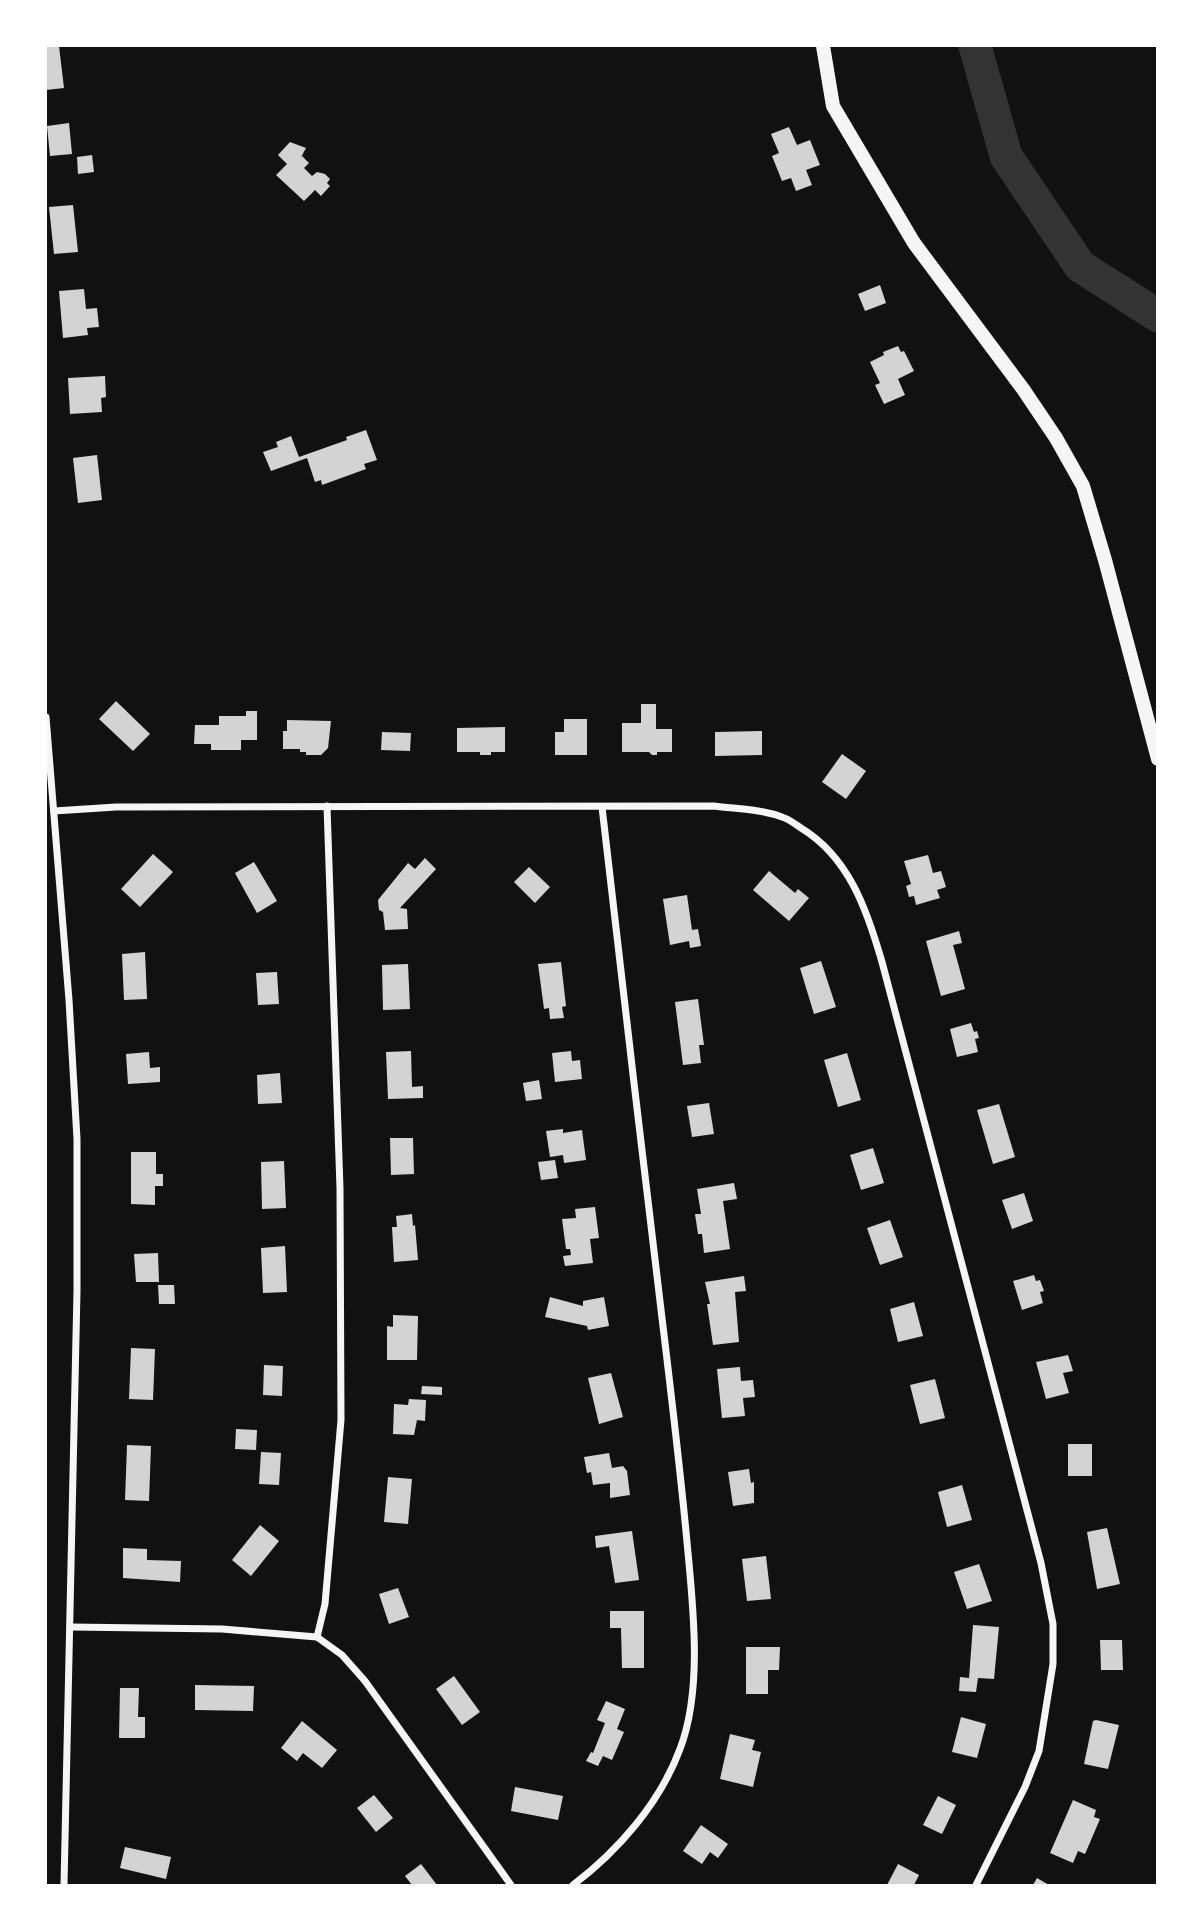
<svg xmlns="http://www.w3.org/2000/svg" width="1203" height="1931" font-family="'Asap Condensed',sans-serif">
	<rect width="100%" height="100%" fill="#111"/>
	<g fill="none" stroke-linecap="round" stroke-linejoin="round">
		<path stroke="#333" stroke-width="33" d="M975,46L1006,156L1080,266L1158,316"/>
	</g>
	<g fill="#d3d3d3">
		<path d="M46,46H59L64,88L46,90Z"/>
		<path d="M69,123L72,154L50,156L47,126Z"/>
		<path d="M789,127L797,145L810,140L820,165L806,170L812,185L796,191L791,178L782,181L772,156L779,153L771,134Z"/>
		<path d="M290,142L306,148L300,159L302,156L309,163L304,168L312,176L317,172L325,174L330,179L327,183L330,186L321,196L315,190L304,201L276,175L287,164L278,155Z"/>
		<path d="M92,155L94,172L78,174L77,157Z"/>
		<path d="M73,205L78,252L54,254L49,207Z"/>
		<path d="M880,285L886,303L865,311L858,294Z"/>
		<path d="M84,289L86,309L97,308L99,327L87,328L88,335L63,338L59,291Z"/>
		<path d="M898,346L901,352L904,351L914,371L898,379L905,395L884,404L875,385L880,383L870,362L884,355L883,352Z"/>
		<path d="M105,376L106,397L101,398L102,412L70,414L68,378Z"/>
		<path d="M366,430L377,460L364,464L366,469L322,485L321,480L315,482L307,458L271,471L263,452L278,447L276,442L291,436L299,457L347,440L346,437Z"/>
		<path d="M97,455L102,500L78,503L73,458Z"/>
		<path d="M116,701L150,734L133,751L99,719Z"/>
		<path d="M641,704H656V729H672V752H657V755H652L649,752H622V723H641Z"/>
		<path d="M246,711H257V740H241V750H211V744H194L195,725H219V716H246Z"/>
		<path d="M564,719H587V755H555V732H564Z"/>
		<path d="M287,720L331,721L328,748L321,755H306V752H300V749H283V731H287Z"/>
		<path d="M505,727V752H491V755H480V752H457V728Z"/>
		<path d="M762,731V755L715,756V732Z"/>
		<path d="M382,732L411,733L410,751L381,750Z"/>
		<path d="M842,754L866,771L846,799L822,782Z"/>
		<path d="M153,854L173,872L140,907L121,889Z"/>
		<path d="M928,855L933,873L941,871L946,887L937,890L940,898L916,905L914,896L909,897L906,886L911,884L904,861Z"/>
		<path d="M425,858L436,869L400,908L407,909L408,929L385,930L383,912L379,910L378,900L408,863L415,869Z"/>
		<path d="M254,862L277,901L257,913L235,873Z"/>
		<path d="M529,867L550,887L535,903L514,882Z"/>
		<path d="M769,871L795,893L798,889L809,898L789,921L753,890Z"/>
		<path d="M687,895L692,930L698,929L701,946L690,948L689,941L670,945L663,899Z"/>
		<path d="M959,931L962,943L953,945L965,989L941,996L926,941Z"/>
		<path d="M145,952L147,999L124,1000L122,954Z"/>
		<path d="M821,961L836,1007L814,1014L800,968Z"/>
		<path d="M561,962L566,1006L562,1007L564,1018L550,1019L549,1008L544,1009L538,964Z"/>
		<path d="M408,964L410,1009L383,1010L382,965Z"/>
		<path d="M277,972L279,1004L258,1005L256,973Z"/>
		<path d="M698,999L704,1045H699L701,1063L683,1065L675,1002Z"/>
		<path d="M971,1023L974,1032L977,1031L979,1038L975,1039L978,1052L957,1057L950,1029Z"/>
		<path d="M411,1051L412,1087L423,1086V1098L388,1099L386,1052Z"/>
		<path d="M571,1051L572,1061L580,1060L582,1079L555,1082L552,1053Z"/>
		<path d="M149,1052L150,1068L160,1067V1082L128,1084L126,1054Z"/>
		<path d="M847,1053L861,1100L838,1107L824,1060Z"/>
		<path d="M280,1073L282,1103L258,1104L257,1075Z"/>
		<path d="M539,1080L542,1099L526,1101L523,1083Z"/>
		<path d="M709,1103L714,1134L692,1137L687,1106Z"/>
		<path d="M999,1104L1015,1157L993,1164L977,1110Z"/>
		<path d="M563,1129V1133L582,1130L586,1160L564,1163L563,1155L550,1157L546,1131Z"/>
		<path d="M390,1138H413L414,1174L391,1175Z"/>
		<path d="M873,1148L884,1183L861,1190L850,1155Z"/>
		<path d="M131,1152H156V1174H163V1186H155V1205L131,1204Z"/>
		<path d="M555,1160L558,1178L541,1180L538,1162Z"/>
		<path d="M284,1161L286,1208L262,1209L261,1162Z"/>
		<path d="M734,1183L737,1199L723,1201L730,1249L704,1253L702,1234H698L695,1214H701L697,1189Z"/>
		<path d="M1024,1193L1033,1221L1012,1229L1002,1200Z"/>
		<path d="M595,1207L599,1238L590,1239L593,1263L565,1266L563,1256L571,1255L570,1249H566L562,1219L576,1218L575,1209Z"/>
		<path d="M412,1214L413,1226L415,1225L418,1260L394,1262L392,1227H397L396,1216Z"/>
		<path d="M890,1220L903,1257L880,1265L867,1228Z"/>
		<path d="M285,1246L287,1292L263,1293L261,1248Z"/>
		<path d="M158,1253L159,1282H136L134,1254Z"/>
		<path d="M1034,1275L1036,1281L1040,1280L1044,1291L1040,1292L1043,1303L1022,1310L1013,1281Z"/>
		<path d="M744,1276L746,1291L735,1292L739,1342L713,1345L707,1304H710L705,1282Z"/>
		<path d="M158,1285H174L175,1304H159Z"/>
		<path d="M550,1297L583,1306V1301L604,1297L609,1326L588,1330L587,1326L545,1317Z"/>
		<path d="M914,1302L923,1336L898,1342L890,1309Z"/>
		<path d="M393,1315L418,1316L417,1360H387V1326L393,1327Z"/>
		<path d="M131,1348L155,1349L153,1400L129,1399Z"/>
		<path d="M1068,1355L1073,1371L1063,1373L1069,1393L1046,1399L1036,1362Z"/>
		<path d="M264,1365L283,1366L282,1396L263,1395Z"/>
		<path d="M740,1367L741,1381L753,1380L755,1397L743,1398L745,1416L722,1418L717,1369Z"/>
		<path d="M611,1373L623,1417L599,1424L588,1378Z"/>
		<path d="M935,1379L945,1418L920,1424L910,1385Z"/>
		<path d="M422,1386L442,1387V1395L421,1394Z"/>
		<path d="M409,1399L426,1400L425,1421L417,1420L414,1435L393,1434L394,1404L408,1405Z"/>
		<path d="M236,1429L257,1430L256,1450L235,1449Z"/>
		<rect x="1068" y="1444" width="24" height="32"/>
		<path d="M127,1445L151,1446L149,1501L125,1500Z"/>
		<path d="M261,1452L281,1453L279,1485L259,1484Z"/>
		<path d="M609,1453L612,1468L623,1466L627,1471L630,1495L610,1498V1483L593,1485L591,1472L587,1473L584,1457Z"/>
		<path d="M749,1469L751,1483L754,1482V1503L733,1506L728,1472Z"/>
		<path d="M388,1477L412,1479L408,1524L384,1522Z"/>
		<path d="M962,1485L972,1520L947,1527L938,1492Z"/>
		<path d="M260,1525L279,1541L251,1576L232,1560Z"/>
		<path d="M1107,1528L1120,1584L1097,1589L1087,1532Z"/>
		<path d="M632,1531L639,1580L615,1583L609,1546L596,1548L595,1536Z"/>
		<path d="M123,1548L147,1549V1560L181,1561L180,1582L123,1578Z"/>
		<path d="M766,1556L771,1599L747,1601L742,1559Z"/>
		<path d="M979,1564L992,1601L967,1609L954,1572Z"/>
		<path d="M398,1588L409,1617L389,1624L379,1594Z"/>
		<path d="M610,1611H644V1668H622L621,1628H610Z"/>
		<path d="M973,1625L999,1627L994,1679L978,1678L976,1692L959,1691L960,1677L969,1678Z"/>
		<path d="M1100,1640H1122L1123,1670H1101Z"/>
		<path d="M746,1647H780L779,1670H768V1694H746Z"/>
		<path d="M454,1676L480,1712L462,1725L436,1689Z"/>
		<path d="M195,1685L254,1686L253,1711L195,1710Z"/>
		<path d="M120,1688H139L138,1717H145V1738H119Z"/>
		<path d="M606,1701L625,1709L617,1729L624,1732L612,1760L603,1756L598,1766L586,1761L591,1752L593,1753L605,1723L597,1720Z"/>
		<path d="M961,1717L986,1724L977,1758L952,1752Z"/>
		<path d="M1096,1720L1119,1725L1108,1769L1084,1764L1093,1721Z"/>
		<path d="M302,1721L337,1750L322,1768L303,1753L297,1761L281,1748Z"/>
		<path d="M730,1734L755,1740L752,1750L761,1752L753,1787L720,1779Z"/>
		<path d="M515,1787L563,1796L558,1820L511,1811Z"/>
		<path d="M374,1795L393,1818L376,1832L357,1808Z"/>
		<path d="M938,1796L956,1805L942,1834L923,1825Z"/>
		<path d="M1073,1800L1096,1810L1094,1817L1100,1819L1085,1854L1078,1851L1073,1863L1050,1853Z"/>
		<path d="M701,1825L728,1844L718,1858L710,1852L702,1864L683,1851Z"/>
		<path d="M125,1847L171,1857L166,1879L120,1868Z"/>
		<path d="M421,1864L437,1885H412L405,1876Z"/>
		<path d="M898,1864L919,1875L914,1885H887Z"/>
		<path d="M1037,1878L1049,1885H1033Z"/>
	</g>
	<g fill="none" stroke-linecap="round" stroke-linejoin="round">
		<g stroke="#f5f5f5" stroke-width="7">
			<path d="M46,717L69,1000L77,1139V1291L64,1885"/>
			<path d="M54,811L116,807L714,806C736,809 761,809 782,817C789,819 795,824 801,828C849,857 867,910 882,962L1041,1563L1053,1624V1664L1039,1751L1025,1787L976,1885"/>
			<path d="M70,1627L222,1629L317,1637L342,1655L365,1681L511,1885"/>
			<path d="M317,1637L325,1604L341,1420L340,1188L327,806"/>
			<path d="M573,1885C618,1851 660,1803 680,1749C703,1689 693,1606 687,1542C680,1467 671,1392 662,1318C641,1148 622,977 602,807"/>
		</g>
		<path stroke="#f5f5f5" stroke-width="14" d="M823,46L833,106L914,243L1023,389L1056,438L1083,486L1105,560L1158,759"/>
	</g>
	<rect width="1203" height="1931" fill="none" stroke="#ffffff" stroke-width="94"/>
</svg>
